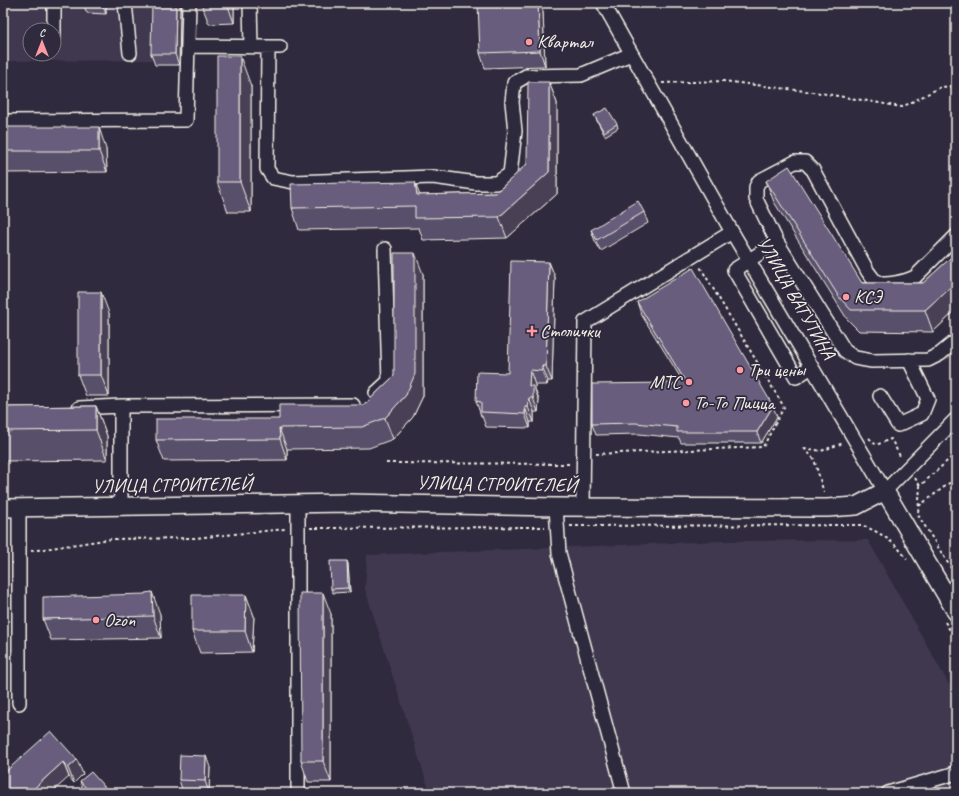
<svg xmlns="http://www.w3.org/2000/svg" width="959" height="796" font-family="Caveat,sans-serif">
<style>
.built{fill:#403950;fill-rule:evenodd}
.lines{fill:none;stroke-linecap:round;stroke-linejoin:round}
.minor-casing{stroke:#f4f1e8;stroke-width:16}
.major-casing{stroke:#f4f1e8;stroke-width:20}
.path{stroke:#f4f1e8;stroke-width:2;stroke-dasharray:3 3;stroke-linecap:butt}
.minor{stroke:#2f2a3d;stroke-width:13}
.major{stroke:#2f2a3d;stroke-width:17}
.wall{fill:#59506a;stroke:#f4f1e8}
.shaded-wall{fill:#484156;stroke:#f4f1e8}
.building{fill:#675d7b;stroke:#f4f1e8}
.poi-dot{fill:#ff9aa2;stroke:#2f2a3d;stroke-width:1.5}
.labels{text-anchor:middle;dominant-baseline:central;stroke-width:3.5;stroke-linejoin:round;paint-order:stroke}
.poi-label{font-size:19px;fill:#f4f1e8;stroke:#2f2a3d;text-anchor:start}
.street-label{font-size:19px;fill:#f4f1e8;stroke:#2f2a3d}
</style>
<rect width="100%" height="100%" fill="#2f2a3d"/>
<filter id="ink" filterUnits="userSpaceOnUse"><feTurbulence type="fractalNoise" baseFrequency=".025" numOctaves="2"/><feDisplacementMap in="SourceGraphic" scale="8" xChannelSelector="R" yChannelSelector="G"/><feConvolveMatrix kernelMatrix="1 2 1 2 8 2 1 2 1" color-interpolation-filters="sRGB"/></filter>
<g filter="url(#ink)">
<path class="built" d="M3,3H177L178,60L3,61ZM30,30H54V54H30Z
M868,540L956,697V793H430L365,589L367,555L722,541Z"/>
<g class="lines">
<g class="minor-casing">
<path id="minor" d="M54,3V35
M125,3L130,53
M250,3L251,46
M603,3L732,232L885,491L956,419
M188,46L280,47
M268,47L267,169L273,178L293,182L433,177L476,183H496L510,174L515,131L512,102L514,83L526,76L581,75L631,54
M3,121L186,120L189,3
M956,236L915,277C907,281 884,287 877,282C873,280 871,275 868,272L813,170L805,162H795L759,181L756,187V199L777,242L845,351L855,358L872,361L928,360L940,354L956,341
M777,242L734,270L796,377L811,367
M376,393L389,381L385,249
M880,396L898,425L922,414L928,399L909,360
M121,406L353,405
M79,408L121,406V507
M556,507L559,553L624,793
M583,507L585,322L732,232
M19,508V703
M298,793V504
M888,793L956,773"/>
</g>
<g class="major-casing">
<path id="major" d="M3,508L348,503L556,507L827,508L856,506L885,491L956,612"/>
</g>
<path class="path" d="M662,83L723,81L821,93L902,107L941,87L956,86
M869,438L876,445L891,439L901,458
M804,448L814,459L824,493
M804,448L821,451L843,443
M956,453L920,486L918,515L956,576
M596,454L763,447L784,407L699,265
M386,463L572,464
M915,478L920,486
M919,506L956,478
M570,526L862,525C881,533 895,542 907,559
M310,528L545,527
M31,551L111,539L195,538L285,529
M945,622L956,640"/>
<use href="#minor" class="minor"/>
<use href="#major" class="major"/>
</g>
<path class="wall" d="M84,3H106V14L87,13L84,6Z
M201,3H234V23L209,24Z
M180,5L179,65H155L151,54Z
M543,11L545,66L485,68L480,53Z
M549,82L557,103V194L507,238L423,240L419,228L299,230L292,208L420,195L496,193L527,164Z
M251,86V212H228L217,182Z
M594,115L617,124L618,128L605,136L596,119Z
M3,127L106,149L107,172L3,173Z
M766,181L862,283H923L956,253V310L933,332L859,331L847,319L774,202Z
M644,212L648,223L601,251L595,241L591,230Z
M549,262L555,277L552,381H548L547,385H535V390L539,400L538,412H534V422H530V428L486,427L482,416H481L476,401L508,373Z
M423,274V396L413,417L393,439L369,448L287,449V460L164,461L156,440L364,405L394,376Z
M637,302L777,417L761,443H681L679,438L639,434L596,435L592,424L670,386L682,380L641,314Z
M109,313V396H86L78,375Z
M96,406L107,436V460L3,461V407Z
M347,561L348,564L350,592L333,593L331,589Z
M246,595L254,616L252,652L200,653L192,631Z
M160,614L161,638L51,640L43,619Z
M331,614V782H308L301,761Z
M51,731L83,774L74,783L69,777Z
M210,767L209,792H183L179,780Z
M80,781L110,793L83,790Z"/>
<path class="shaded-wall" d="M103,3H106V14L103,6Z
M176,3H180V5L179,65L175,54Z
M227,3H234V23Z
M538,3H540L543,11L545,66L540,51Z
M240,56L251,86V212L240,182Z
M549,82L557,103V194L507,238L499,217L549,172Z
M99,127L106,149L107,172L99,151Z
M415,182L423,204L417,195Z
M415,253L423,274V396L413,417L393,439L385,418L406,395Z
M549,262L555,277L552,381L546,366Z
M956,282V310L933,332L925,310Z
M101,292L109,313V396L101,375Z
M542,366L548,381L547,385L542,371Z
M530,370L535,385V390L539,400L538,412L529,386Z
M529,398L534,412V422L528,407Z
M96,406L107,436V460L96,430Z
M773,406L777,417L761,443L757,432Z
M525,407L530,422V428L525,414Z
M279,428L287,449V460L280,439Z
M347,561L348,564L350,592L348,588Z
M152,592L160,614L161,638L153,616Z
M323,593L331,614V782L323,761Z
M246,595L254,616L252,652L245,631Z
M206,756L210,767L209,792L205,781Z
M77,760L83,774L74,783L68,768Z
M63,762L69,777L51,793H29Z"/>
<path class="building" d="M84,3H103V6H84Z
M152,3H176L175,54H151Z
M478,3H538L540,51L480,53Z
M217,56H240V182H217Z
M528,82H549V172L499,217L415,218V206L292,208L291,184L415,182L417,195L496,193L527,164Z
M607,108L617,124L604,132L594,115Z
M3,127H99V151H3Z
M789,166L862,283H923L956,253V282L925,310H851L839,297L766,181Z
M638,201L644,212L597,240L591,230Z
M394,253H415V374L406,395L385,418L362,427L279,428L280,439L156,440V419H279V405H364L394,376Z
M511,261L549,262L546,366H542V371L530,370L529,386H533V398H529L528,407H525V414L481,412V402L476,401L477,372L508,373Z
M693,268L773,406L757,432H677V427L635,423L592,424V384L669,383L670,387L684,379L637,302Z
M78,292H101V375H78Z
M96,406V430L3,431V407Z
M330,561H347L348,588L331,589Z
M152,592L153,616L43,619V597L145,594V593Z
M300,593H323V761H301Z
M192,595H246L245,631H192Z
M51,731L77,760L68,768L63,762L29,793H3V774Z
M180,755L206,756L205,781L179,780Z
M91,772L110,793H80L86,788L80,781Z"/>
</g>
<g class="poi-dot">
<circle cx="529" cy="42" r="4"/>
<circle cx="846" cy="297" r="4"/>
<path d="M530 325h4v4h4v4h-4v4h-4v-4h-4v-4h4z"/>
<circle cx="740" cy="370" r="4"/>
<circle cx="689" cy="382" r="4"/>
<circle cx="686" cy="403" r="4"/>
<circle cx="96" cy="620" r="4"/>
</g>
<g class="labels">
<g class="poi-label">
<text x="537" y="42">Квартал</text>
<text x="854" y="297">КСЭ</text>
<text x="540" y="331">Столички</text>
<text x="748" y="370">Три цены</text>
<text x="681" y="382" text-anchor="end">МТС</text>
<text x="694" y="403">То-То Пицца</text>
<text x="104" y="620">Ozon</text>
</g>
<g class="street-label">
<text transform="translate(796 298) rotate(60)">УЛИЦА ВАТУТИНА</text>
<text transform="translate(497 484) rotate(1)">УЛИЦА СТРОИТЕЛЕЙ</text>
<text transform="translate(172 485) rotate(-1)">УЛИЦА СТРОИТЕЛЕЙ</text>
</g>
</g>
<rect width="959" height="796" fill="none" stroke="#2f2a3d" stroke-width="16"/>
<rect x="8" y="8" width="943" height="780" fill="none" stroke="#f4f1e8" stroke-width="1.5" filter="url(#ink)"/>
<g transform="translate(42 42)"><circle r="19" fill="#2f2a3d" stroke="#7e7a81"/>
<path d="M0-3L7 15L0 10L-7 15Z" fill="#ff9aa2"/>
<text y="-6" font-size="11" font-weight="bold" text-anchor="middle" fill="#f4f1e8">С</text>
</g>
</svg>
